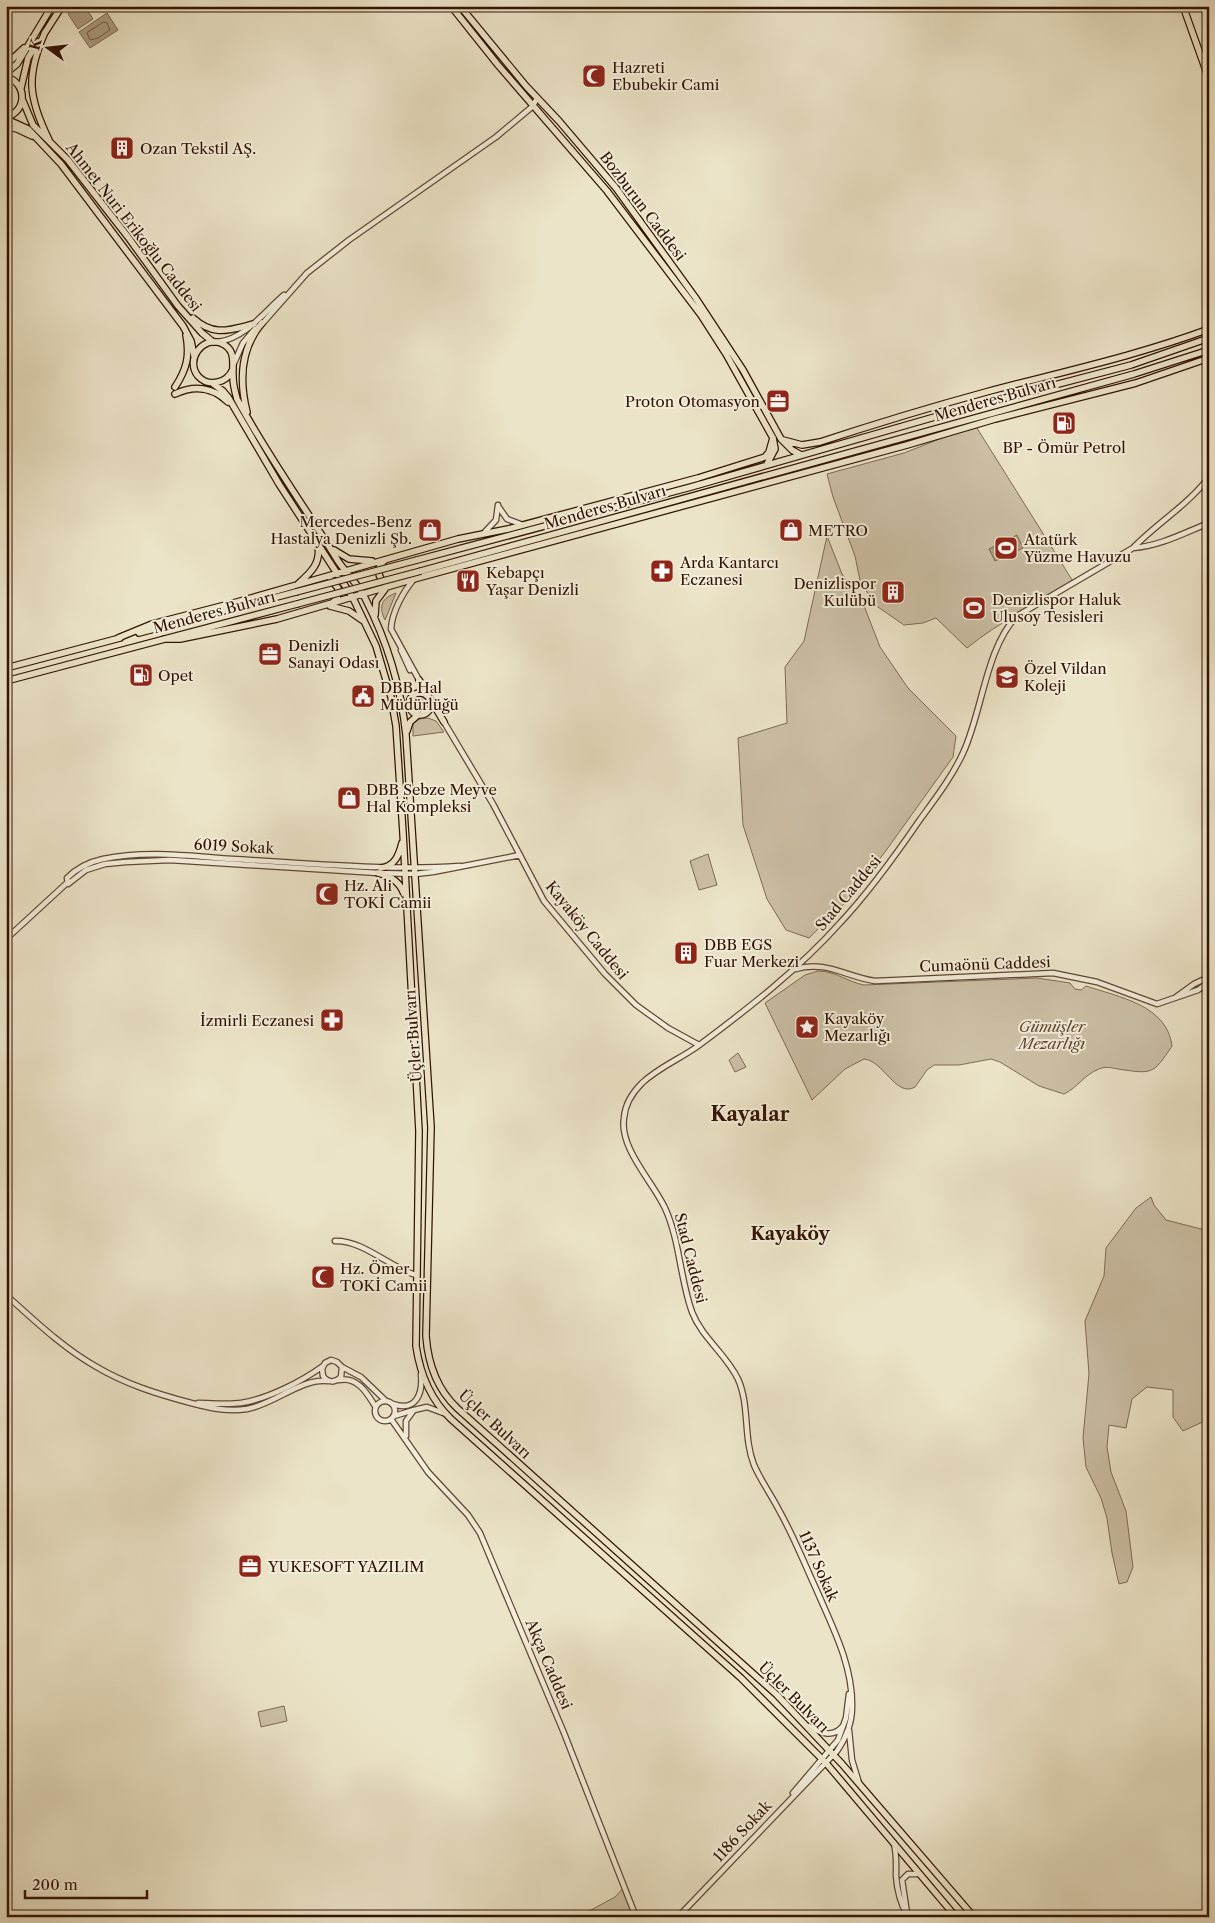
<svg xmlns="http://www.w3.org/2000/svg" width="1215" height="1923" font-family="'Libre Caslon Text',serif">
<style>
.green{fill:#ccc0a6;stroke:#7f6a53}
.water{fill:#ad9d84;stroke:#7c664f}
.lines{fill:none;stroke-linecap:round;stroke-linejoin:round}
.shore{stroke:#705842;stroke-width:1}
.minor-casing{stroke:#604732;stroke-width:7}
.major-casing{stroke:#321300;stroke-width:8}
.minor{stroke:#f3eddb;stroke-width:4.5}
.major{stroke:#ece4c8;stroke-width:5.5}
.major-bridge-casing{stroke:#321300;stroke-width:8;stroke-linecap:butt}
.major-bridge{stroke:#ece4c8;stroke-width:5.5}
.labels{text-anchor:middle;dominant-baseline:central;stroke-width:4;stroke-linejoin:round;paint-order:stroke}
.poi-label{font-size:15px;fill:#321300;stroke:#f3eddb;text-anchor:start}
.street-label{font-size:15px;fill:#321300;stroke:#f3eddb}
.park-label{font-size:15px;font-style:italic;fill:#604732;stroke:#f3eddb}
.quarter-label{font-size:18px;font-weight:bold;fill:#321300;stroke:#f3eddb}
.district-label{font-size:20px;font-weight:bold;fill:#321300;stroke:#f3eddb}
</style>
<rect width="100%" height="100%" fill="#ece4c8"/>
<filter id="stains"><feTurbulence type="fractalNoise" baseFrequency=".004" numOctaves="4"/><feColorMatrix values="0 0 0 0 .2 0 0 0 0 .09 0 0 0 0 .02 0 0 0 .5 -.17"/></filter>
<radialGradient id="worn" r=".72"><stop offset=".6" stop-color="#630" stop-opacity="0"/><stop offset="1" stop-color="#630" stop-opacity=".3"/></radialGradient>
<path class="green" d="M975,425L1074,583C1037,604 1000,621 967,648L936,618L923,623L904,625L875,605L872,598L861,585L855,556L833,497L827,474L904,453Z
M827,536L842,574L863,603L880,647L908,688L956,736L953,757L885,852L845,903L809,938L786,930L767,899L743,825L738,738L787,723L785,667L804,641Z
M396,593L385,620C378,606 382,598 396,593Z
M411 704a9 9 0 1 1 18 0a9 9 0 1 1-18 0Z
M428,718L436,721L444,732L413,736V723L419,719Z
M708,854L717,885L699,890L690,861Z
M818,971C835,971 848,982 864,985L1037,978L1070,983L1075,989L1081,990L1086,986C1119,997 1167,1005 1172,1046C1153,1075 1152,1074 1118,1069C1112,1068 1105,1066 1099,1069C1085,1074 1077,1088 1064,1094L1039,1086L1000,1062L991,1059L959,1065H934L927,1070L915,1087C896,1098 884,1061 864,1059L845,1069L812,1100L765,1003L805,975Z
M738,1053L746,1067L735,1072L729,1060Z
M1151,1197L1154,1205L1166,1220L1209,1231V1419L1183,1431L1173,1417V1390L1147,1387L1132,1399L1126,1428L1109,1425L1107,1447L1111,1472L1126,1511L1133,1567L1127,1582L1119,1584L1112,1553L1107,1518L1101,1498L1086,1467L1083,1438L1089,1374L1085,1321L1104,1276L1106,1248L1136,1208Z
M284,1706L287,1721L261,1727L258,1712Z
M624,1887L634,1917H578L615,1897Z"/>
<path class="water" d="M73,6H85L93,19L78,29L68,14Z
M107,13L118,30L90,48L79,32Z
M1017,535L1023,548L995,561L989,549Z"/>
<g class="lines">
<path class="shore" d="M104,22L107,23L110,30L98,38L90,40L87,33Z"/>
<g class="minor-casing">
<path id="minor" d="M262,324L307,273L349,240L496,137L533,106L537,98
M218,342C246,338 264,312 284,295
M234,363L243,343L255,329
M498,506L507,519L523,525
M483,534L496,520L498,505
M1133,548C1160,546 1184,533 1209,523
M414,579C403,592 392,612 391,629L419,680
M401,650L410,670
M444,722L493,804L544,901L605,974L636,1005L668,1028L699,1045
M460,866C384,871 308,863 232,859C190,856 145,850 103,859C89,862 77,868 67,878L68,884L86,870L105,864L126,862L170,860L378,873L415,874L433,872L520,855
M6,939L68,882
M796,969C825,960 847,977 875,981L1053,973L1097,982L1157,1004L1198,990L1209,982
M1176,997L1194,984L1209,977
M335,1241C363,1240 389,1267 416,1275
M6,1295C34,1320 63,1348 95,1366C125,1384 157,1394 191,1403C210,1408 227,1412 247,1409C275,1404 301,1378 328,1381
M342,1367L341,1377C335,1383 328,1383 323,1376L322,1369L325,1363L331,1360L337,1362L342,1367L361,1377L386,1401
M339,1380C357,1376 367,1393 375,1406
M375 1411a10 10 0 1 1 20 0a10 10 0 1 1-20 0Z
M198,1403C212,1403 227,1405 241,1403C267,1399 301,1382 323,1366
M393,1404C416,1412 423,1394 421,1374
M394,1416L414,1410
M391,1419L428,1472L468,1515L480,1533L564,1733L636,1917
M406,1436V1421L414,1410L427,1407L446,1414
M809,1726C819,1733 833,1738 842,1727
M849,1730L852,1760L859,1783
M793,1793L838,1740L846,1718L849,1694
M894,1844C897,1856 896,1865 896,1876C897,1890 901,1904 907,1915
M907,1913L902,1880L908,1874H919
M678,1917L837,1751C846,1738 852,1723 852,1707C853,1666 833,1628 817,1591C805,1565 794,1537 780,1512C772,1496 761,1481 754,1465C743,1437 750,1406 738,1379C726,1354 702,1338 692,1312C680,1279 680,1241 665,1208C653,1182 619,1148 624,1118C625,1104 632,1093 642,1083C659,1067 680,1059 698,1046C749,1008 799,969 841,922C870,891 895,856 919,821C935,799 952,777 963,753C982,713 986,647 1017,616L1133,548C1157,523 1188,505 1209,477"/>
</g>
<g class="major-casing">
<path id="major" d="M451,6L498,65L607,191L701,315L726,354L773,438L775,449L767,464
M460,6L526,86L559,121L616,188L695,297L743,370L781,439L792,450L801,455
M1183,6L1209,79
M45,32C26,76 28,97 49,140
M44,34L62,6
M6,65L24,48
M6,73L17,64L52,6
M6,77C28,83 27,112 6,117
M21,88L28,58L38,42
M23,101L33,125L68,160L128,237L178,306L202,333L213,342
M6,119L28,129L61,164L183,326L191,341L194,356
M6,126L17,129L32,136
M193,318C214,337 229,330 254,324
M233,369C227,383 209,388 198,376C185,360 202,336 221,343C237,350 232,363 233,377C233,384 235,392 237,399C267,455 305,507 338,561C346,573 358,584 365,598C387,641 401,687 406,735L431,1127L426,1336C428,1363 437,1389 457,1408L777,1695L842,1764L974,1917
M212,383L223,391L228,397L279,484L353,598L376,646L391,697L396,726L403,833L419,1131L416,1346C420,1373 431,1400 451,1419L741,1678L826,1763L956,1917
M175,387C187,369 190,355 186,335
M175,394C194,385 213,387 228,402
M247,412C239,380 240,349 262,323
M783,440L802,445L820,442C875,424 931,407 986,392C1061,372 1136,356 1209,329
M334,550L349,559L372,561
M385,560C376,567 377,578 386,583
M417,560L691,487L952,412L1131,365L1209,338
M421,571L1134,374L1209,350
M331,580L338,588L337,599L332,603
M298,584C310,573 321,564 318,546
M330,606L349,611L362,620
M375,615L376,601L385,589
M139,633L296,592
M118,638L152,624L237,602L458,539L508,529L698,478L765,457L769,452L773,438
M164,639H180L277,619L414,579L907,445L995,419L1136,383L1209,358
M6,668L120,638
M419,680L428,694
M6,681L297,604
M409 704a11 11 0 1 1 22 0a11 11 0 1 1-22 0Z
M432,702L444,722
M407,731L410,722L418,715
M381,868C395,866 399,855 402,843
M378,873C391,876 400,882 404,894"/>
</g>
<use href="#minor" class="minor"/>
<use href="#major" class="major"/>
<g class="major-bridge-casing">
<path id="major-bridge" d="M296,592L417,560
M297,604L421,571"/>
</g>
<use href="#major-bridge" class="major-bridge"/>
</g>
<defs>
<g id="mosque-square" transform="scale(1.25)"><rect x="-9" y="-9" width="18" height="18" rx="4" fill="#8f2418" stroke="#f3eddb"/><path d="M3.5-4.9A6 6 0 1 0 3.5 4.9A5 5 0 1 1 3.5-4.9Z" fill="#fff"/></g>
<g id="building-square" transform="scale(1.25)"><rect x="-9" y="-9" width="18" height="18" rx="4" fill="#8f2418" stroke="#f3eddb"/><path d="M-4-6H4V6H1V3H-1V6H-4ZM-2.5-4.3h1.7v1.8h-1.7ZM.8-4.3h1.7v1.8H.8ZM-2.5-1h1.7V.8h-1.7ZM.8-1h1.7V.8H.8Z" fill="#fff"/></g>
<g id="office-square" transform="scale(1.25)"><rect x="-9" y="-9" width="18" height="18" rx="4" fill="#8f2418" stroke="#f3eddb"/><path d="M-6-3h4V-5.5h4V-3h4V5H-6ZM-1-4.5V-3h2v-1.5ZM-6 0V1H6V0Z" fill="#fff"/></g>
<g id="fuel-square" transform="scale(1.25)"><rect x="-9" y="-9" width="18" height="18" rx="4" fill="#8f2418" stroke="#f3eddb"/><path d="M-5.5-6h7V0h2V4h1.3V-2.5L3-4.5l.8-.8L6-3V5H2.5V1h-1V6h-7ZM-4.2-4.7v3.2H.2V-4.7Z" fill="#fff"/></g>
<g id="shop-square" transform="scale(1.25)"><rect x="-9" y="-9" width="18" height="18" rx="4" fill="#8f2418" stroke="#f3eddb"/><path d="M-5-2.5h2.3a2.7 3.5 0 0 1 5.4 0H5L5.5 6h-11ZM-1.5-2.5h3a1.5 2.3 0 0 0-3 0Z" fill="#fff"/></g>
<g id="stadium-square" transform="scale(1.25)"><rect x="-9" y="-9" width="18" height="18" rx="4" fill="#8f2418" stroke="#f3eddb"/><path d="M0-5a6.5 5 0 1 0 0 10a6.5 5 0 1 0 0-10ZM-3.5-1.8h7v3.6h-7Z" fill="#fff"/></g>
<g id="pharmacy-square" transform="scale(1.25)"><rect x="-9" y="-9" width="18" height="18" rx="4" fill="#8f2418" stroke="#f3eddb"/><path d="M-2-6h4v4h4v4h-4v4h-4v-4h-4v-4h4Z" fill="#fff"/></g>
<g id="restaurant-square" transform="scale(1.25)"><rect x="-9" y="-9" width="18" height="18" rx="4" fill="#8f2418" stroke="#f3eddb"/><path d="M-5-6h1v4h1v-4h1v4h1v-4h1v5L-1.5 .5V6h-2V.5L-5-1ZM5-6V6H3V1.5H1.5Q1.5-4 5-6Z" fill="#fff"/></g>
<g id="school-square" transform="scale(1.25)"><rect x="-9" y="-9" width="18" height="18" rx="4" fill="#8f2418" stroke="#f3eddb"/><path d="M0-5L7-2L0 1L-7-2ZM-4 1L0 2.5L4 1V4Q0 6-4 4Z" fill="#fff"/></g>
<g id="civic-square" transform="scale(1.25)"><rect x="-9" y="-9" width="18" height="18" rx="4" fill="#8f2418" stroke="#f3eddb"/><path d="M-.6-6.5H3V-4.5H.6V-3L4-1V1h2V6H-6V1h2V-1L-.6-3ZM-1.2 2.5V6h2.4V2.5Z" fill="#fff"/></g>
<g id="sight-square" transform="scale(1.25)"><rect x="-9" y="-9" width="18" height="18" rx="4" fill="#8f2418" stroke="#f3eddb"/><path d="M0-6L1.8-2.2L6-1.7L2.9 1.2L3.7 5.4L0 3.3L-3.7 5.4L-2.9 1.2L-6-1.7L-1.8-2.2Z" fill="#fff"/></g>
</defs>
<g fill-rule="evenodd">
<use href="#mosque-square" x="594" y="76"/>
<use href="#building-square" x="122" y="148"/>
<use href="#office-square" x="778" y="401"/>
<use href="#fuel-square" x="1064" y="423"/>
<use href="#shop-square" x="430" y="530"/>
<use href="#shop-square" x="791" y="530"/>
<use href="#stadium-square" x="1006" y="548"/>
<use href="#pharmacy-square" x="662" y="571"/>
<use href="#restaurant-square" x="468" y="581"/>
<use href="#building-square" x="893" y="592"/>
<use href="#stadium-square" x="974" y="608"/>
<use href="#office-square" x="270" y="654"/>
<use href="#fuel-square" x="141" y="675"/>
<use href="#school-square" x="1007" y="677"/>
<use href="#civic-square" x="363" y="696"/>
<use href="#shop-square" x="349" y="798"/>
<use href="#mosque-square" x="327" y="894"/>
<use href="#building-square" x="686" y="953"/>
<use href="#pharmacy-square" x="332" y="1020"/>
<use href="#sight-square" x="807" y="1027"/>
<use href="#mosque-square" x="323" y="1277"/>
<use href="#office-square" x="250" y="1566"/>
</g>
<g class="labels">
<g class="poi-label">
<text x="612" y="67">Hazreti<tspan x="612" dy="17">Ebubekir Cami</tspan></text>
<text x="140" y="148">Ozan Tekstil AŞ.</text>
<text x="760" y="401" text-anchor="end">Proton Otomasyon</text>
<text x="1064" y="447" text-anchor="middle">BP - Ömür Petrol</text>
<text x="412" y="521" text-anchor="end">Mercedes-Benz<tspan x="412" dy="17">Hastalya Denizli Şb.</tspan></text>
<text x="808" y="530">METRO</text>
<text x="1024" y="539">Atatürk<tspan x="1024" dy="17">Yüzme Havuzu</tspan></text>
<text x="680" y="562">Arda Kantarcı<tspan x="680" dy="17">Eczanesi</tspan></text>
<text x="486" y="572">Kebapçı<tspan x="486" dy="17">Yaşar Denizli</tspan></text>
<text x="876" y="583" text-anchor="end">Denizlispor<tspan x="876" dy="17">Kulübü</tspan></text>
<text x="992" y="599">Denizlispor Haluk<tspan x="992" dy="17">Ulusoy Tesisleri</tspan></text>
<text x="288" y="645">Denizli<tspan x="288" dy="17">Sanayi Odası</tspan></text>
<text x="1024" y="668">Özel Vildan<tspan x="1024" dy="17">Koleji</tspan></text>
<text x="158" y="675">Opet</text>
<text x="380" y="687">DBB Hal<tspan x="380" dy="17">Müdürlüğü</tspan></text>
<text x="366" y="789">DBB Sebze Meyve<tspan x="366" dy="17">Hal Kompleksi</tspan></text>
<text x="344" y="885">Hz. Ali<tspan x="344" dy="17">TOKİ Camii</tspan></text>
<text x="704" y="944">DBB EGS<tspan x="704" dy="17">Fuar Merkezi</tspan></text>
<text x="824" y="1018">Kayaköy<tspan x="824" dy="17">Mezarlığı</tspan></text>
<text x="314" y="1020" text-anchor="end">İzmirli Eczanesi</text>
<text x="340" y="1268">Hz. Ömer<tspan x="340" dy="17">TOKİ Camii</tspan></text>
<text x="268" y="1566">YUKESOFT YAZILIM</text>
</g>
<g class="street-label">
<text transform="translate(643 206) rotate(53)">Bozburun Caddesi</text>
<text transform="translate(134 227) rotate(52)">Ahmet Nuri Erikoğlu Caddesi</text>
<text transform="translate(995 399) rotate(-16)">Menderes Bulvarı</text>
<text transform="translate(605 507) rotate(-16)">Menderes Bulvarı</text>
<text transform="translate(214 612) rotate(-15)">Menderes Bulvarı</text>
<text transform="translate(234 846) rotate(3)">6019 Sokak</text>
<text transform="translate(848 893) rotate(-50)">Stad Caddesi</text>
<text transform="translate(587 930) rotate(51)">Kayaköy Caddesi</text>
<text transform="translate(985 964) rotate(-2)">Cumaönü Caddesi</text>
<text transform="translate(413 1036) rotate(-94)">Üçler Bulvarı</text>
<text transform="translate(691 1258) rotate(76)">Stad Caddesi</text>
<text transform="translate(495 1424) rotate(43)">Üçler Bulvarı</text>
<text transform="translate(819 1566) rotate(66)">1137 Sokak</text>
<text transform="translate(549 1664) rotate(67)">Akça Caddesi</text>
<text transform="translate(794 1697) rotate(45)">Üçler Bulvarı</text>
<text transform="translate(742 1831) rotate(-47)">1186 Sokak</text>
</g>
<g class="park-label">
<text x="1052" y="1026">Gümüşler<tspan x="1052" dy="17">Mezarlığı</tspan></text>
</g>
<g class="quarter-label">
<text x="790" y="1234">Kayaköy</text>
</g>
<g class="district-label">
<text x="750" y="1114">Kayalar</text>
</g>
</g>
<rect width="1215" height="1923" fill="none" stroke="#ece4c8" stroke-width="25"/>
<rect x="8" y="8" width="1200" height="1908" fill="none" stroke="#321300" stroke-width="2.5"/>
<rect x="12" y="12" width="1190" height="1898" fill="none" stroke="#321300"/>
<g transform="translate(48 48) rotate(285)" stroke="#f3eddb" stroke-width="4" paint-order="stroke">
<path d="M0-4L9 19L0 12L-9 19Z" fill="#321300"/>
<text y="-8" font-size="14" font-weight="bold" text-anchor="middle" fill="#321300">K</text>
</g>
<path d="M25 1890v8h122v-8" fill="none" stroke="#321300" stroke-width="2.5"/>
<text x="32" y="1890" font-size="15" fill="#321300" stroke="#f3eddb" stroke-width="4" paint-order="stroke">200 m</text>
<rect width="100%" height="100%" filter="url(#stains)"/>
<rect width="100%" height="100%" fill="url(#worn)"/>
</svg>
